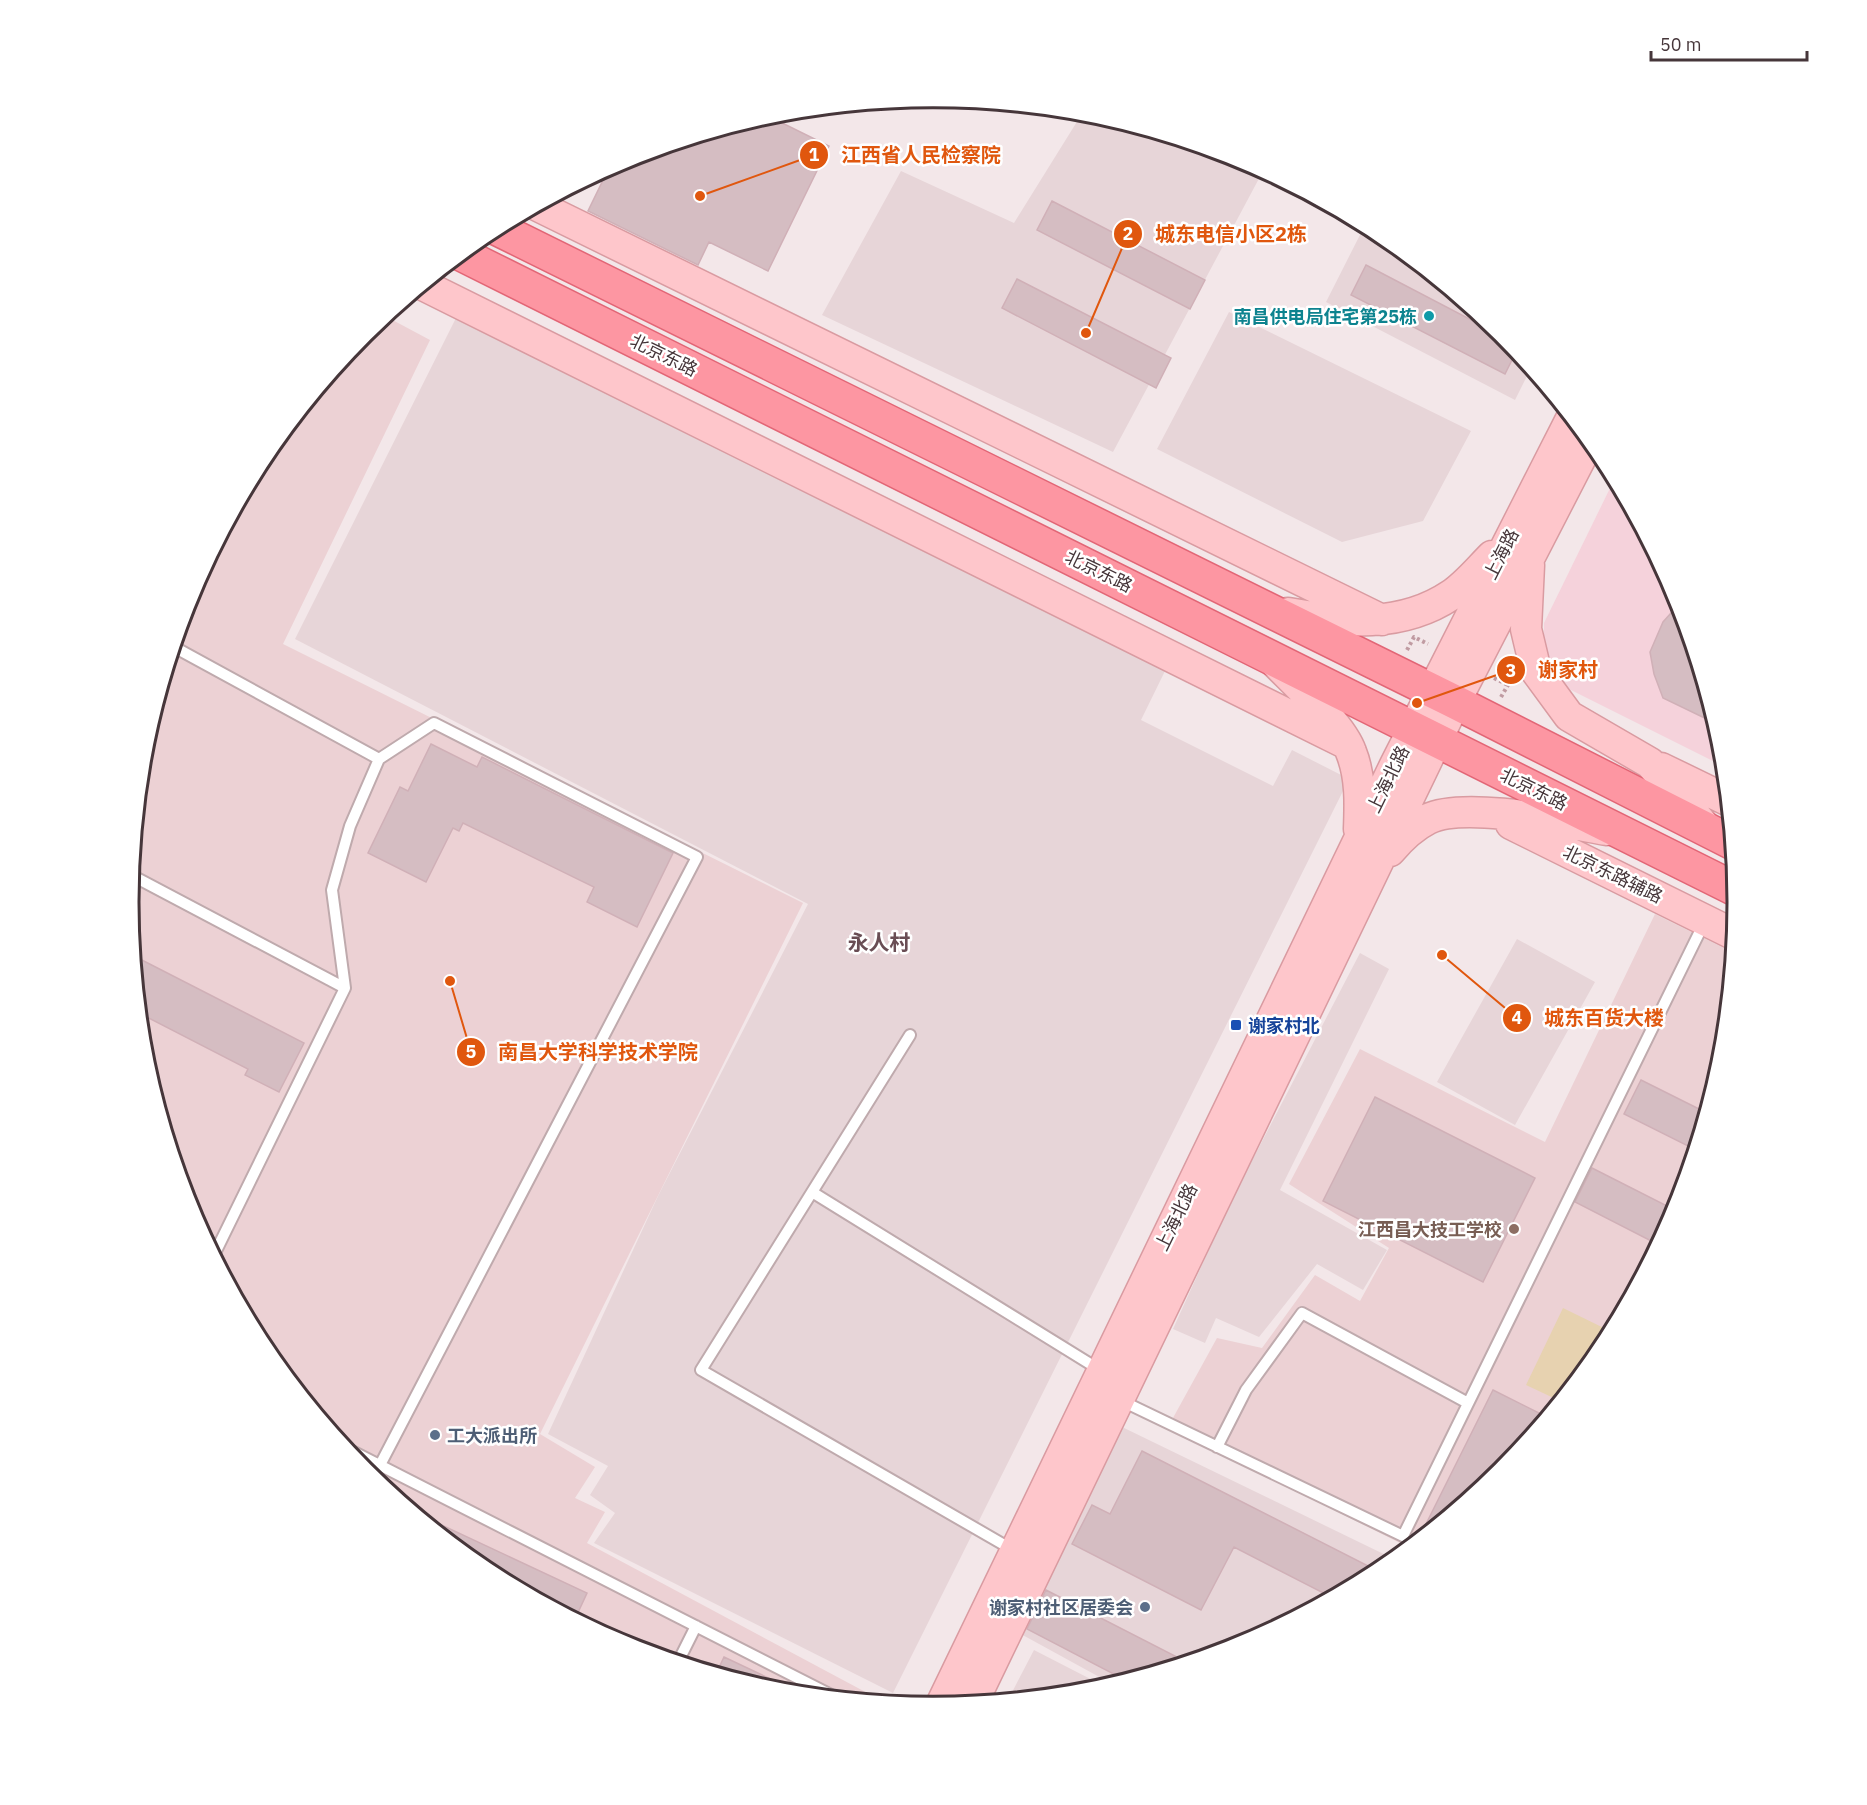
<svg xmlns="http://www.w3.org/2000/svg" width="1867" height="1805" font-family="'IBM Plex Sans','Noto Sans SC',sans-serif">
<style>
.residential{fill:#e7d5d8}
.commercial{fill:#f5d2db}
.education{fill:#ecd1d4}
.green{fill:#e7d2b0}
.building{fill:#d5bdc2;stroke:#d0b0b7;stroke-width:1.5}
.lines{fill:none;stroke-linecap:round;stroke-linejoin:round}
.lane-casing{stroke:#bfaaad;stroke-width:14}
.secondary-casing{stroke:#d99ba1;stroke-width:33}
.primary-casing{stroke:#e26676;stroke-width:36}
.path{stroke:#c09ba2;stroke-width:4;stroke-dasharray:3 3;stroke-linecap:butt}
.lane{stroke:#fff;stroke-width:10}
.secondary{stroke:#fec6cb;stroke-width:30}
.primary{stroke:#fd96a2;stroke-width:33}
.culture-dot{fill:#0f9aa8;stroke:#fff;stroke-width:2}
.transit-dot{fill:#1a4fb4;stroke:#fff;stroke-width:2}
.education-dot{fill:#8d6e63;stroke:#fff;stroke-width:2}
.service-dot{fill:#5c6f8a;stroke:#fff;stroke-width:2}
.labels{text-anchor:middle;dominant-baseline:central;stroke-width:5;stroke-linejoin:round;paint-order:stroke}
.culture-label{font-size:18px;font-weight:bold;fill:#0d838f;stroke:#fff;text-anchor:end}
.street-label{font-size:18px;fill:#46363a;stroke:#fff}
.transit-label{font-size:18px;font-weight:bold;fill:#164399;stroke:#fff;text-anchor:start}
.education-label{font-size:18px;font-weight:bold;fill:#785e54;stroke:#fff;text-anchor:end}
.service-label{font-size:18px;font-weight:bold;fill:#4e5e75;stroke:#fff;text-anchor:start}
.quarter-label{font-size:21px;font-weight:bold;fill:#694d54;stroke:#fff}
.rim{fill:none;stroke:#46363a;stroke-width:3}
.leader{fill:none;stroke:#e0570e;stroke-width:2}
.callout-dot{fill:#e0570e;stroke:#fff;stroke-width:2}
.mark-label{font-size:18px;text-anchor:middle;font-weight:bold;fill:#fff}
.callout-label{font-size:20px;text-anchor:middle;font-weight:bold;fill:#e0570e;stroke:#fff;stroke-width:5;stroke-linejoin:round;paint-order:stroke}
</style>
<rect width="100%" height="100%" fill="#f3e7e9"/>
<path class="residential" d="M1083,112L1240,158L1263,171L1113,452L822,315L901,171L1014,223Z
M1365,225L1381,233L1503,334L1531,368L1515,400L1326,302Z
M1229,312L1471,431L1423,521L1342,542L1157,449Z
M456,318L1165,671L1141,720L1273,786L1292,750L1349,779L893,1693L594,1543L615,1513L590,1495L608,1466L548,1434L658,1196L808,904L295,639Z
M1517,939L1595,982L1515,1125L1437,1082Z
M1360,953L1389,969L1280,1190L1387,1250L1363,1290L1317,1264L1259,1337L1216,1318L1205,1343L1173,1329L1231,1201Z
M1120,1426L1396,1560L1380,1572L1241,1646L1114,1685L1019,1633Z
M1034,1650L1106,1687L1090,1692L1008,1700Z"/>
<path class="commercial" d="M1615,478L1677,595L1723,746L1725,767L1567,688L1544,652V623Z"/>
<path class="education" d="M385,316L430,340L283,644L803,903L540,1434L595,1467L575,1498L605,1512L587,1543L886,1703L776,1692L625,1646L486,1572L364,1471L264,1349L190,1210L144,1059L129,902L144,745L190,594L264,455L365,333Z
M1655,914L1734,953L1723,1060L1677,1211L1603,1350L1502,1472L1410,1548L1168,1427L1217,1338L1262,1348L1315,1275L1360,1301L1389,1248L1289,1184L1360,1049L1545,1142Z"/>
<path class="green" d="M1563,1308L1612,1332L1603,1350L1560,1401L1526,1385Z"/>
<path class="building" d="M768,116L829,146L768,271L709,242L698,265L588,211L604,178L597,174L626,159Z
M1052,201L1205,280L1190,309L1037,230Z
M1366,265L1506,338L1517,350L1505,374L1351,295Z
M1017,279L1171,358L1156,388L1002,308Z
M1680,603L1701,672L1717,724L1663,698L1654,674L1650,652L1663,622Z
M431,744L477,767L482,757L673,853L637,927L587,902L594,887L463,823L459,831L453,828L426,882L368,853L400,787L408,791Z
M134,956L304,1043L279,1092L245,1075L248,1069L139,1013Z
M1641,1080L1707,1113L1696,1150L1624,1114Z
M1375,1097L1535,1178L1483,1282L1323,1201Z
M1592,1168L1677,1211L1659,1245L1575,1202Z
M1493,1390L1547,1417L1502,1472L1417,1542Z
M1142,1451L1380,1572L1333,1598L1234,1547L1201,1610L1072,1544L1092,1505L1110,1514Z
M433,1521L587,1593L575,1619L486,1572L430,1526Z
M1046,1590L1175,1656L1168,1668L1127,1681L1027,1629Z
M724,1657L779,1683L776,1692L716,1674Z"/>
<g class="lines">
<g class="lane-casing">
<path id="lane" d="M174,647L379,759L350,826L332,890L345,988
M379,759L434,723L697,857L380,1465
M131,875L345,988L214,1255
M910,1035L701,1370L1013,1550
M812,1192L1100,1370
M1120,1400L1403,1536L1705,921
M344,1447L837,1698
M1217,1447L1246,1390L1302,1313L1468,1403
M678,1662L696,1626"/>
</g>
<g class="secondary-casing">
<path id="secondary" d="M538,206L1382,620
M423,285L1345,743
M1529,565L1526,629L1536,671L1569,716L1650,763L1706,828
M1288,613C1343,623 1402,628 1451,595C1466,585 1479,569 1492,556
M1274,661C1295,683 1342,725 1351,752C1361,777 1360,804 1359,829
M1661,768L1729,801
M1511,824L1735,935
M1390,851C1401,838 1412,827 1428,819C1464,801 1566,823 1607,830
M972,1704L1455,702L1590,440
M940,1707L1395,765L1572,417"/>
</g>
<g class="primary-casing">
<path id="primary" d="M496,228L1455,702L1733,843
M461,254L1737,890"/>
</g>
<path class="path" d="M1407,650L1414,637L1428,644
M1494,678L1508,685L1514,682
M1501,697L1508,685"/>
<use href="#lane" class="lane"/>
<use href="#secondary" class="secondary"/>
<use href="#primary" class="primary"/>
</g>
<circle class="culture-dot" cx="1429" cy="316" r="6"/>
<rect class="transit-dot" x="1230" y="1019" width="12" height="12" rx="3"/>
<circle class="education-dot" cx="1514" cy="1229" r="6"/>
<g class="service-dot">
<circle cx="435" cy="1435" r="6"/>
<circle cx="1145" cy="1607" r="6"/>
</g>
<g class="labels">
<g class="culture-label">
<text x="1417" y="316">南昌供电局住宅第25栋</text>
</g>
<g class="street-label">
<text transform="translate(664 355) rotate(26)">北京东路</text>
<text transform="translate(1501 554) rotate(-63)">上海路</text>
<text transform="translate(1099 571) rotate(26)">北京东路</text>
<text transform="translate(1388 779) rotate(-64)">上海北路</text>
<text transform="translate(1534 789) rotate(26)">北京东路</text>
<text transform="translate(1613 874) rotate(26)">北京东路辅路</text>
<text transform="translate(1176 1217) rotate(-64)">上海北路</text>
</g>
<g class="transit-label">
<text x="1248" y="1025">谢家村北</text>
</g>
<g class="education-label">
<text x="1502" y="1229">江西昌大技工学校</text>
</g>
<g class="service-label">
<text x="447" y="1435">工大派出所</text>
<text x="1133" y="1607" text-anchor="end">谢家村社区居委会</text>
</g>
<g class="quarter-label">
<text x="879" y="942">永人村</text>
</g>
</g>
<path d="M0 0H1867V1805H0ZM139 902a794 794 0 1 1 1588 0a794 794 0 1 1-1588 0Z" fill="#fff" fill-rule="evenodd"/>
<path class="rim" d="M139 902a794 794 0 1 1 1588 0a794 794 0 1 1-1588 0Z"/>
<path class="leader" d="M700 196L814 155M1086 333L1128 234M1417 703L1511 670M1442 955L1517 1018M450 981L471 1052"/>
<g class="callout-dot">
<circle cx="700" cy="196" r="6"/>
<circle cx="1086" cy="333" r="6"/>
<circle cx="1417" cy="703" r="6"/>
<circle cx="1442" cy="955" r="6"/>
<circle cx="450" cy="981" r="6"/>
<circle cx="814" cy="155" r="15"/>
<circle cx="1128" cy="234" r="15"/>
<circle cx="1511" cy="670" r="15"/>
<circle cx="1517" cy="1018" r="15"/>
<circle cx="471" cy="1052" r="15"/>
</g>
<g class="mark-label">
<text x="814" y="161">1</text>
<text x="1128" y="240">2</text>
<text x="1511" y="677">3</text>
<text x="1517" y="1024">4</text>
<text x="471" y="1058">5</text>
</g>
<g class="callout-label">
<text x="921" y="162">江西省人民检察院</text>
<text x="1231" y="241">城东电信小区2栋</text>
<text x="1568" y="677">谢家村</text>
<text x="1604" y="1025">城东百货大楼</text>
<text x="598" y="1059">南昌大学科学技术学院</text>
</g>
<path d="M1651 51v9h156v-9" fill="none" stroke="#46363a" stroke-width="3"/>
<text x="1660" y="51" font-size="18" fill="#46363a" stroke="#ffffff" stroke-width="4.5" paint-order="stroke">50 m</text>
</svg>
